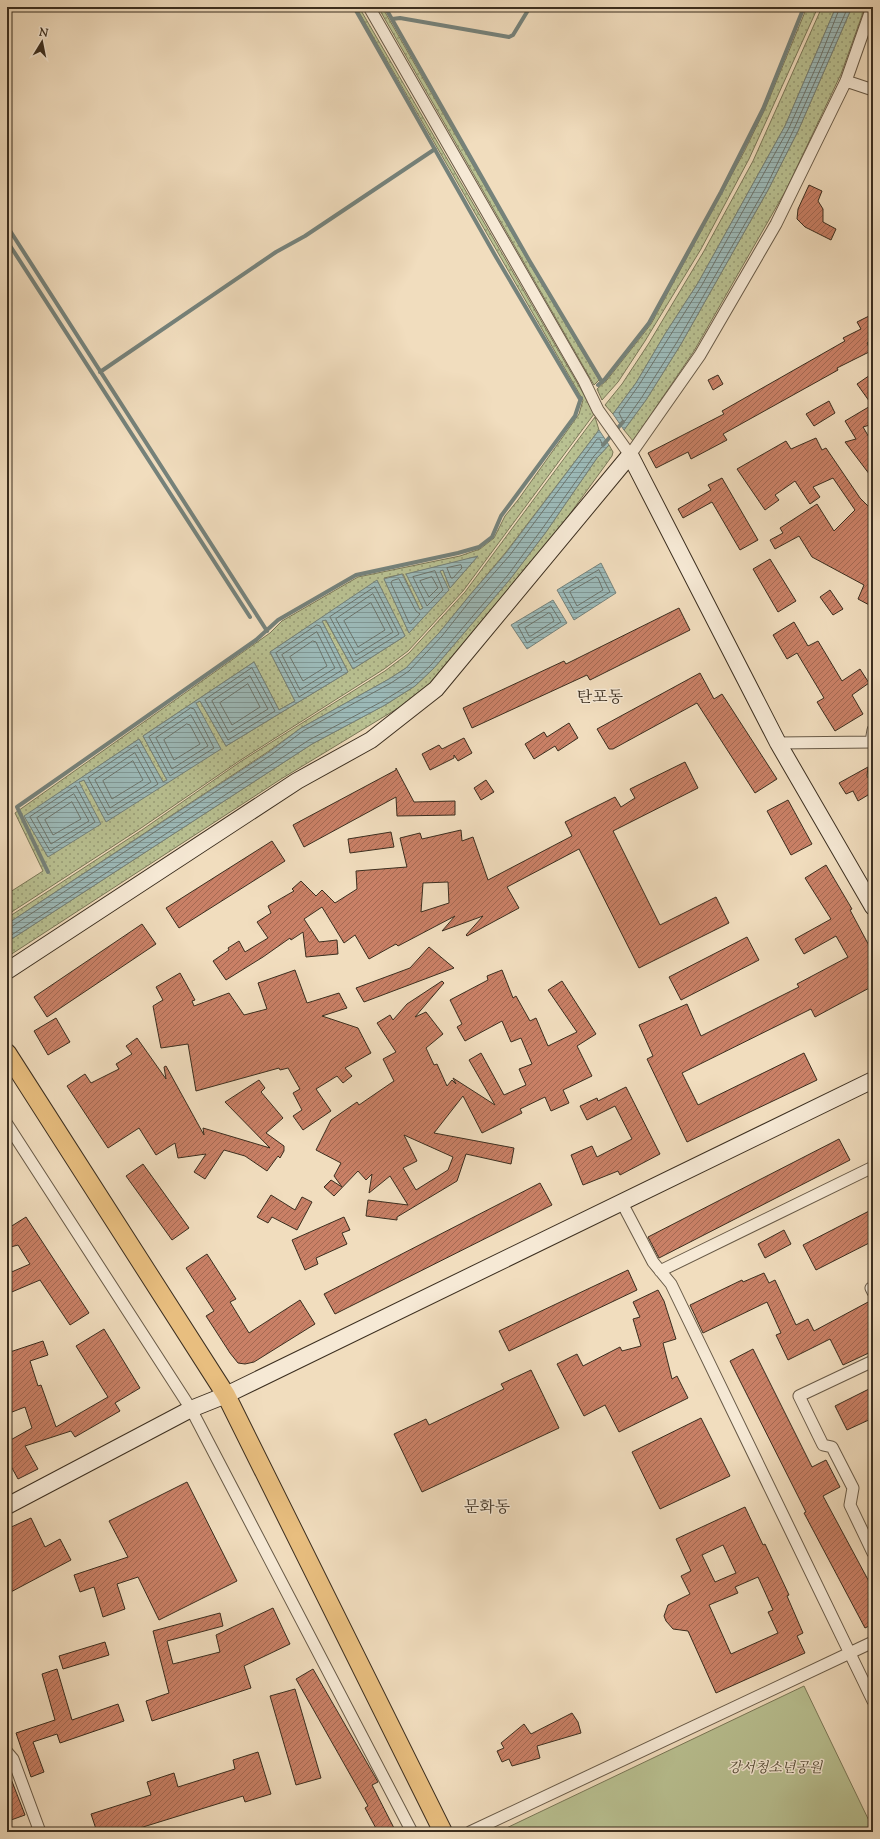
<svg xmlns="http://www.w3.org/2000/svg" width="880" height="1839" font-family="'Sorts Mill Goudy','Noto Serif KR',serif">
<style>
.grass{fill:url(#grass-dots);stroke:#7a7858;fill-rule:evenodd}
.park{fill:#b9c192;stroke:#7a7858}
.water{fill:url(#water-rules);stroke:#75827b}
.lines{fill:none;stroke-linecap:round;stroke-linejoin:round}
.shore{stroke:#6c746c;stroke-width:1}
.stream{stroke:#75827b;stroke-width:4}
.building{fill:url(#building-hatch);stroke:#3b2e1f;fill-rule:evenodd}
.street-casing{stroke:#685a47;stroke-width:13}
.secondary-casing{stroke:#3b2e1f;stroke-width:18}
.primary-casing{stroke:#3b2e1f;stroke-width:20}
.street{stroke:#f6e9d5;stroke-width:11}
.secondary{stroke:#f6e9d5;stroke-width:16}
.primary{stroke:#e8be7f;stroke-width:18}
.labels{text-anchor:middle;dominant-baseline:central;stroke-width:3;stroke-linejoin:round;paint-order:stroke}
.park-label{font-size:14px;font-style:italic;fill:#544b36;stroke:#f6e9d5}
.quarter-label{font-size:16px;fill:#3b2e1f;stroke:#f6e9d5}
</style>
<defs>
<pattern id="grass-dots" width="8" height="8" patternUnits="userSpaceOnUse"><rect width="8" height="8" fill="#b9c192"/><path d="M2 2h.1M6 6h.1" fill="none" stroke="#989d77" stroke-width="1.8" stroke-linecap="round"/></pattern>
<pattern id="water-rules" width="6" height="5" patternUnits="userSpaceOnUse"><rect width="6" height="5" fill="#9cbab9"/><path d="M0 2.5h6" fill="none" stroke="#809896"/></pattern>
<pattern id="building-hatch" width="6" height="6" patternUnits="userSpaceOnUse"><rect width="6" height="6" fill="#c98066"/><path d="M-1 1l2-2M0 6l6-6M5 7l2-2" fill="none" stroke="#a46953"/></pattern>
</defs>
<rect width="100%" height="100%" fill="#f1ddbe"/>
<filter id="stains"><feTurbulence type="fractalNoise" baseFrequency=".005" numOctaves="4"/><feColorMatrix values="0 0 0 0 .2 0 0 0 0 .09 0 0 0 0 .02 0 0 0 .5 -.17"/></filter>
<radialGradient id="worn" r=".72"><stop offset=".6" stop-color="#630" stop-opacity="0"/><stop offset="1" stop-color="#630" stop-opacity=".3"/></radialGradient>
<path class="grass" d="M356,7H359L583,393L594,414L463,591L408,651L384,669L239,761L141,828L7,915V894L43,871L15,813L270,633L282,621L358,577L460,556L480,549L494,538L505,516L518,500L579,414L583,400ZM477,557L450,588L443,570L440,571L448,590L409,633L384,578L403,574L420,610L423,608L407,574ZM377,581L405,636L353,669L325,619L322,621L348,672L226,746L200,701L195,703L220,749L106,821L84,780L79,782L48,857L25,816L139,739L163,782L167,780L143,736L254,662L279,710L295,701L270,652Z
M378,7H382L528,261L599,380L594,385Z
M807,7H818L749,159L701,249L645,341L618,382L602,400L597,389L607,380L651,324L745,150L765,109Z
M822,7H836L785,126L698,283L665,334L636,383L613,414L605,405L622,384L649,343L704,251L753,161Z
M852,7H865L841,74L786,190L694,351L633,441L624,430L646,400L681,344L768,190L798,131Z
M595,417L599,430L506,552L470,595L439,633L406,668L389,679L301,728L269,751L7,924V918L142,830L240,762L385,671L409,653L465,592Z
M609,445L613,452L612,456L540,555L423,693L281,779L7,957V942L312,744L385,705L415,686L434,668L511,578L546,532L597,458Z"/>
<path class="park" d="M804,1686L873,1829V1832H498Z"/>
<path class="water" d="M836,7H852L798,131L768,190L681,344L646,400L624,430L613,414L636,383L665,334L698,283L785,126Z
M599,430L609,445L597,458L546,532L511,578L434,668L415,686L385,705L312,744L7,942V924L269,752L301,728L389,679L406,668L439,633L470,595L506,553Z
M478,556L450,588L443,570L440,571L449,590L409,633L384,579L402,574L420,610L423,608L406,574Z
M601,563L616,593L574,620L557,590Z
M377,580L405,636L353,669L326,620L322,621L348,672L226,746L200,701L196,703L221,749L106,822L84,780L79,782L101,824L48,857L24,816L139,739L163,782L167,780L143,736L254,662L279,710L295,701L270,652Z
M553,600L567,623L527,649L511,625Z"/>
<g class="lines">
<path class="shore" d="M840,7L820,58L789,128L702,285L639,385L619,413L623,421H625L642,397L677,342L765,189L794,129L848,7
M461,565L462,568L453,578H451L447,568Z
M599,570L610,592L575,613L563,591Z
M435,571L443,590L427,606L413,577Z
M432,577L438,588L429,597L420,581Z
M596,577L598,578L603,590L577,606L570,592Z
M399,579L416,611L420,614L411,624L409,623L391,583L392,581Z
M375,587L399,634L354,662L330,617Z
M373,594L393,632L356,655L336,619Z
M371,603L385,630L358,647L344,621Z
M551,606L561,622L527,643L518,626Z
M549,613L551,614L554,621L531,636H529L525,628Z
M317,625L320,626L342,670L299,697L276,653Z
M317,632L335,668L300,690L282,655Z
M313,641L316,642L327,666L303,681L290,657Z
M252,668L275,711L228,740L205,700Z
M250,676L268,709L229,733L212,701Z
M248,684L260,707L232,725L220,703Z
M191,708L194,709L214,748L170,776L149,737Z
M191,715L208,746L172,769L156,738Z
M187,724L190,725L200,744L174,760L164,740Z
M137,745L158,784L108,815L88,778Z
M135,753L151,782L110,808L95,780Z
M133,761L143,780L112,799L103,781Z
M76,786L95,822L50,851L30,817Z
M74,794L89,821L51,844L37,818Z
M72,802L81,819L53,835L45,820Z
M7,927H11L271,755L303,731L391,683L409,671L442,636L473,597L510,555L597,439H600L603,446L594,456L542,529L508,575L431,665L412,683L383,701L309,740L7,938"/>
<path class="stream" d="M354,7L496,257L580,399
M385,7L529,260L602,382
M392,19L400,18L509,37L513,35L530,7
M7,226L267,631
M7,241L250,617
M100,372L276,252L305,236L435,149
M598,385L605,379L649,323L721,192L763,109L804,7
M603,445L623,422
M48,872L17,807L256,640L278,620L356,575L458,553L479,547L492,537L501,516L575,416L581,398"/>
</g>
<path class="building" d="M809,185L822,191L818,201L823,209V222L836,229L831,240L805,227L797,219L798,209Z
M873,314V339L867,343L871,351L837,368L838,370L723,434L727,440L691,459L688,452L656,468L648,453L724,414L722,411L845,341L843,338L861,329L857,322Z
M873,373V424L863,427L873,444V479L845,442L856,439L845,421L872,405L857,384Z
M718,375L723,384L713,390L708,380Z
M829,401L835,413L814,426L806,414Z
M816,438L822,450L826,448L860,498L873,511V607L858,599L864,585L812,557L799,536L775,549L770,540L783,533L780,528L817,504L834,531L855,510L833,478L813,487L820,497L810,504L795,481L775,495L779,500L765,510L737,469L786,441L791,449Z
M722,478L758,540L740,550L712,502L683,518L678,509L711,490L708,485Z
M770,559L796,601L778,612L753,569Z
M830,590L843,609L833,615L820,597Z
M679,608L690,630L590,680L587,675L472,728L463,708L564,661L566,664Z
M794,622L808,646L818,641L842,681L860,669L869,683L852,695L863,714L835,731L817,702L824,698L797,653L787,659L773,635Z
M700,673L714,699L722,694L777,779L755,793L697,703L613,749H609L597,729Z
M569,723L578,738L558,751L555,746L534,759L525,744L544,732L547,737Z
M464,738L472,753L458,761L454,755V758L430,770L422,754L439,745L442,749Z
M685,762L698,788L613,831L660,925L716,897L729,923L639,968L579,849L507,887L519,908L467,936L466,935L483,916L442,931L455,916L398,946L396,944L369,959L355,935L344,943L322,907L304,919L319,942L337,940L338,954L306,957L303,932L291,940L290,938L263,957L226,980L213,961L229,950L228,948L239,941L245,952L268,938L257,922L271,913L268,906L294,891L292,889L301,881L316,896L322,890L335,903L357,889L356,871L407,867L400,838L420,833L422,839L461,830L462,841L473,837L488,880L572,836L565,822L615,797L621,807L635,798L630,789ZM448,882L449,903L421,912L423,883Z
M868,767L867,776L873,786V792L858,801L853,791L846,794L839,783Z
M396,768L414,802L455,801V815L397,816L396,797L304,847L293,825L396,770Z
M486,780L494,792L481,800L474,788Z
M788,800L812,844L791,855L767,811Z
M391,832L394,847L350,853L348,839Z
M272,841L285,861L179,928L166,908Z
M826,865L852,909L850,910L873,953V986L815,1017L811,1009L682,1073L698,1105L804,1053L817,1080L687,1142L647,1059L653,1056L639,1025L687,1004L701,1036L799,987L797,984L848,957L836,936L804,954L795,939L831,919L805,878Z
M142,924L156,944L47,1017L34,997Z
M747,937L759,960L681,1000L669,977Z
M429,947L454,968L364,1002L356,988L410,968Z
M295,970L307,1003L339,993L347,1008L322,1016L358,1028L371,1053L345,1068L352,1076L343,1083L337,1076L316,1089L331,1111L303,1130L293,1116L302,1110L293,1093L300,1089L288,1068L280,1070L279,1068L196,1091L188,1044L161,1048L153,1006L163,1000L156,987L180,973L195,1000L192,1001L194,1006L229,993L244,1015L267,1009L258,983Z
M502,970L513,998L516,996L530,1021L536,1018L548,1046L577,1032L548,990L562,981L596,1034L577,1046L592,1076L563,1090L569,1103L551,1111L545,1097L520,1109L522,1113L482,1133L463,1096L434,1133L514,1148L511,1164L466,1154L457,1181L397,1217V1220L366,1216L368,1200L408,1205L390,1176L369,1193L372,1174L366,1180L358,1171L334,1196L324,1187L331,1180L342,1187L334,1176L341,1163L316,1150L331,1120L357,1102L359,1105L394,1081L383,1059L396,1052L377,1023L390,1015L393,1020L407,1004L442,981L444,983L415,1017L426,1012L443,1034L426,1048L434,1065L437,1064L447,1086L452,1080L456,1084L453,1078L495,1105L469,1060L481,1053L504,1095L526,1085L519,1069L532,1064L521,1038L511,1042L502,1021L465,1041L457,1027L462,1024L450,1000L488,980L487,976ZM404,1135L453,1157L448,1170L416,1190L403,1168L417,1161Z
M56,1018L70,1042L48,1055L34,1031Z
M137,1038L166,1079L164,1067L166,1066L204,1135L203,1128L270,1148L225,1102L259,1080L265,1088L261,1092L283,1118L266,1133L284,1146V1151L280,1158L278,1156L267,1171L245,1156L224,1150L205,1179L194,1172L206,1154L178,1158L175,1143L156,1155L139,1128L108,1148L67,1086L85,1074L91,1083L119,1069L116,1064L132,1054L126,1046Z
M626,1087L660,1154L620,1175L618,1171L583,1185L571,1155L592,1146L597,1157L632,1139L615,1106L587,1120L580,1106L597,1098L598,1101Z
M839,1139L850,1160L659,1258L648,1237Z
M143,1164L189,1228L172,1240L126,1176Z
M540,1183L552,1205L335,1314L324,1294Z
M271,1195L295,1210L302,1197L312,1202L297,1230L272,1217L268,1223L257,1217Z
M873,1209V1241L816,1270L803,1245Z
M26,1217L89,1313L70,1325L40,1280L7,1294V1274L30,1264L18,1245L7,1248V1229Z
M344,1217L350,1230L342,1233L347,1244L316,1258L318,1264L305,1270L292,1240Z
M784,1230L791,1244L765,1258L758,1244Z
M207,1254L236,1299L230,1302L249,1333L300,1300L315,1324L254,1362L245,1364L238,1363L230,1353L206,1316L214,1311L186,1268Z
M628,1270L637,1290L509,1351L499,1331Z
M764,1273L769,1283L775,1280L796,1325L808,1319L814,1331L870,1301L873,1307V1351L843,1365L830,1339L788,1360L776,1335L781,1333L767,1302L703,1333L690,1305L742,1280L743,1282Z
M658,1290L664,1301L676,1339L663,1343L672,1379L677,1376L688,1398L619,1432L605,1405L584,1416L557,1364L577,1354L583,1366L620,1347L622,1351L641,1346L633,1319L640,1317L633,1302Z
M104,1329L140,1388L115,1403L120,1411L75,1437L71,1431L25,1446L38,1469L18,1479L7,1459V1442L32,1428L25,1407L7,1414V1353L43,1341L48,1355L30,1361L38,1386L41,1385L56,1427L108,1397L76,1346Z
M753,1349L812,1467L826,1460L840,1487L823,1496L873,1589V1624L865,1628L804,1513L806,1512L730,1361Z
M531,1370L559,1428L422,1492L394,1434L426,1419L429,1425L504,1389L501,1384Z
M873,1387V1418L847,1430L835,1406Z
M701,1418L730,1476L660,1509L632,1452Z
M187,1482L237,1581L159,1620L138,1577L117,1584L125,1609L103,1617L94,1587L80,1592L74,1575L128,1557L109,1521Z
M745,1507L763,1545L765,1544L789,1595L787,1596L803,1633L797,1636L805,1653L716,1693L688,1631L673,1629L666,1621L664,1616L668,1605L690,1594L681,1576L691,1571L676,1539ZM723,1545L736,1573L715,1582L702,1555ZM758,1577L773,1610L768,1612L778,1633L731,1654L709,1605L738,1593L735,1587Z
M31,1518L45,1547L60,1539L71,1560L7,1594V1529Z
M273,1608L290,1644L244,1666L251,1688L152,1721L146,1701L169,1693L153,1631L220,1613L223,1626L167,1641L173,1664L220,1652L216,1635Z
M105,1642L109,1655L63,1669L59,1656Z
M57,1669L72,1720L118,1704L124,1721L60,1743L57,1734L33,1742L44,1772L31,1777L16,1733L55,1720L42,1674Z
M313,1669L378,1782L372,1785L396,1832H378L365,1808L368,1806L296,1679Z
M295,1689L321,1778L296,1785L270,1696Z
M572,1713L578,1722L581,1733L537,1746L540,1758L512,1766L509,1759L502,1762L497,1751L504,1748L501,1743L524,1724L531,1734Z
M258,1752L271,1794L245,1802L243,1796L127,1832H97L91,1814L151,1795L147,1782L174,1773L178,1787L235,1769L233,1760Z
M8,1771L25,1815L11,1820L7,1811Z"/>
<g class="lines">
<g class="street-casing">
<path id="street" d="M369,7L584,381L598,410L630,455L700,355L776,224L846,81L872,7
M846,81L873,90
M871,742L873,730
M778,743L873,742
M7,1124L191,1409L412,1832
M622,1203L653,1262L671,1284L873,1701
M660,1271L873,1167
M871,1288L873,1292
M873,1361L799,1396L823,1445L832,1447L853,1488L850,1505L873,1553
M7,1752L13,1759L40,1832
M470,1832L873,1642"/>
</g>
<g class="secondary-casing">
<path id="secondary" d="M7,971L297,781L371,740L436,689L630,455L778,743L873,907
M7,1506L191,1409L226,1395L873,1080"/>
</g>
<g class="primary-casing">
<path id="primary" d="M7,1053L226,1395L443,1832"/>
</g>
<use href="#street" class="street"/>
<use href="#secondary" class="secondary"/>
<use href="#primary" class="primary"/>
</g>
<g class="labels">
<g class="park-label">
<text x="775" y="1769">강서청소년공원</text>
</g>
<g class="quarter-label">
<text x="600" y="698">탄포동</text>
<text x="487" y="1508">문화동</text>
</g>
</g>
<rect width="880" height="1839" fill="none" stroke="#f1ddbe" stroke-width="24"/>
<rect x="8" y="8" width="864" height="1823" fill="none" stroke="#3b2e1f" stroke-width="2"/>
<rect x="12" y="12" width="856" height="1815" fill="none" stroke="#3b2e1f"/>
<g transform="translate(42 42) rotate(10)" stroke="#f6e9d5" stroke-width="3" paint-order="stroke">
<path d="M0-3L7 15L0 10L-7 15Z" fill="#3b2e1f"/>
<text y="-6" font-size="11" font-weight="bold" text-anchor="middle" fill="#3b2e1f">N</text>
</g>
<rect width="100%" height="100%" filter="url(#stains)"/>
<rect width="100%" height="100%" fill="url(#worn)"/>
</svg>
